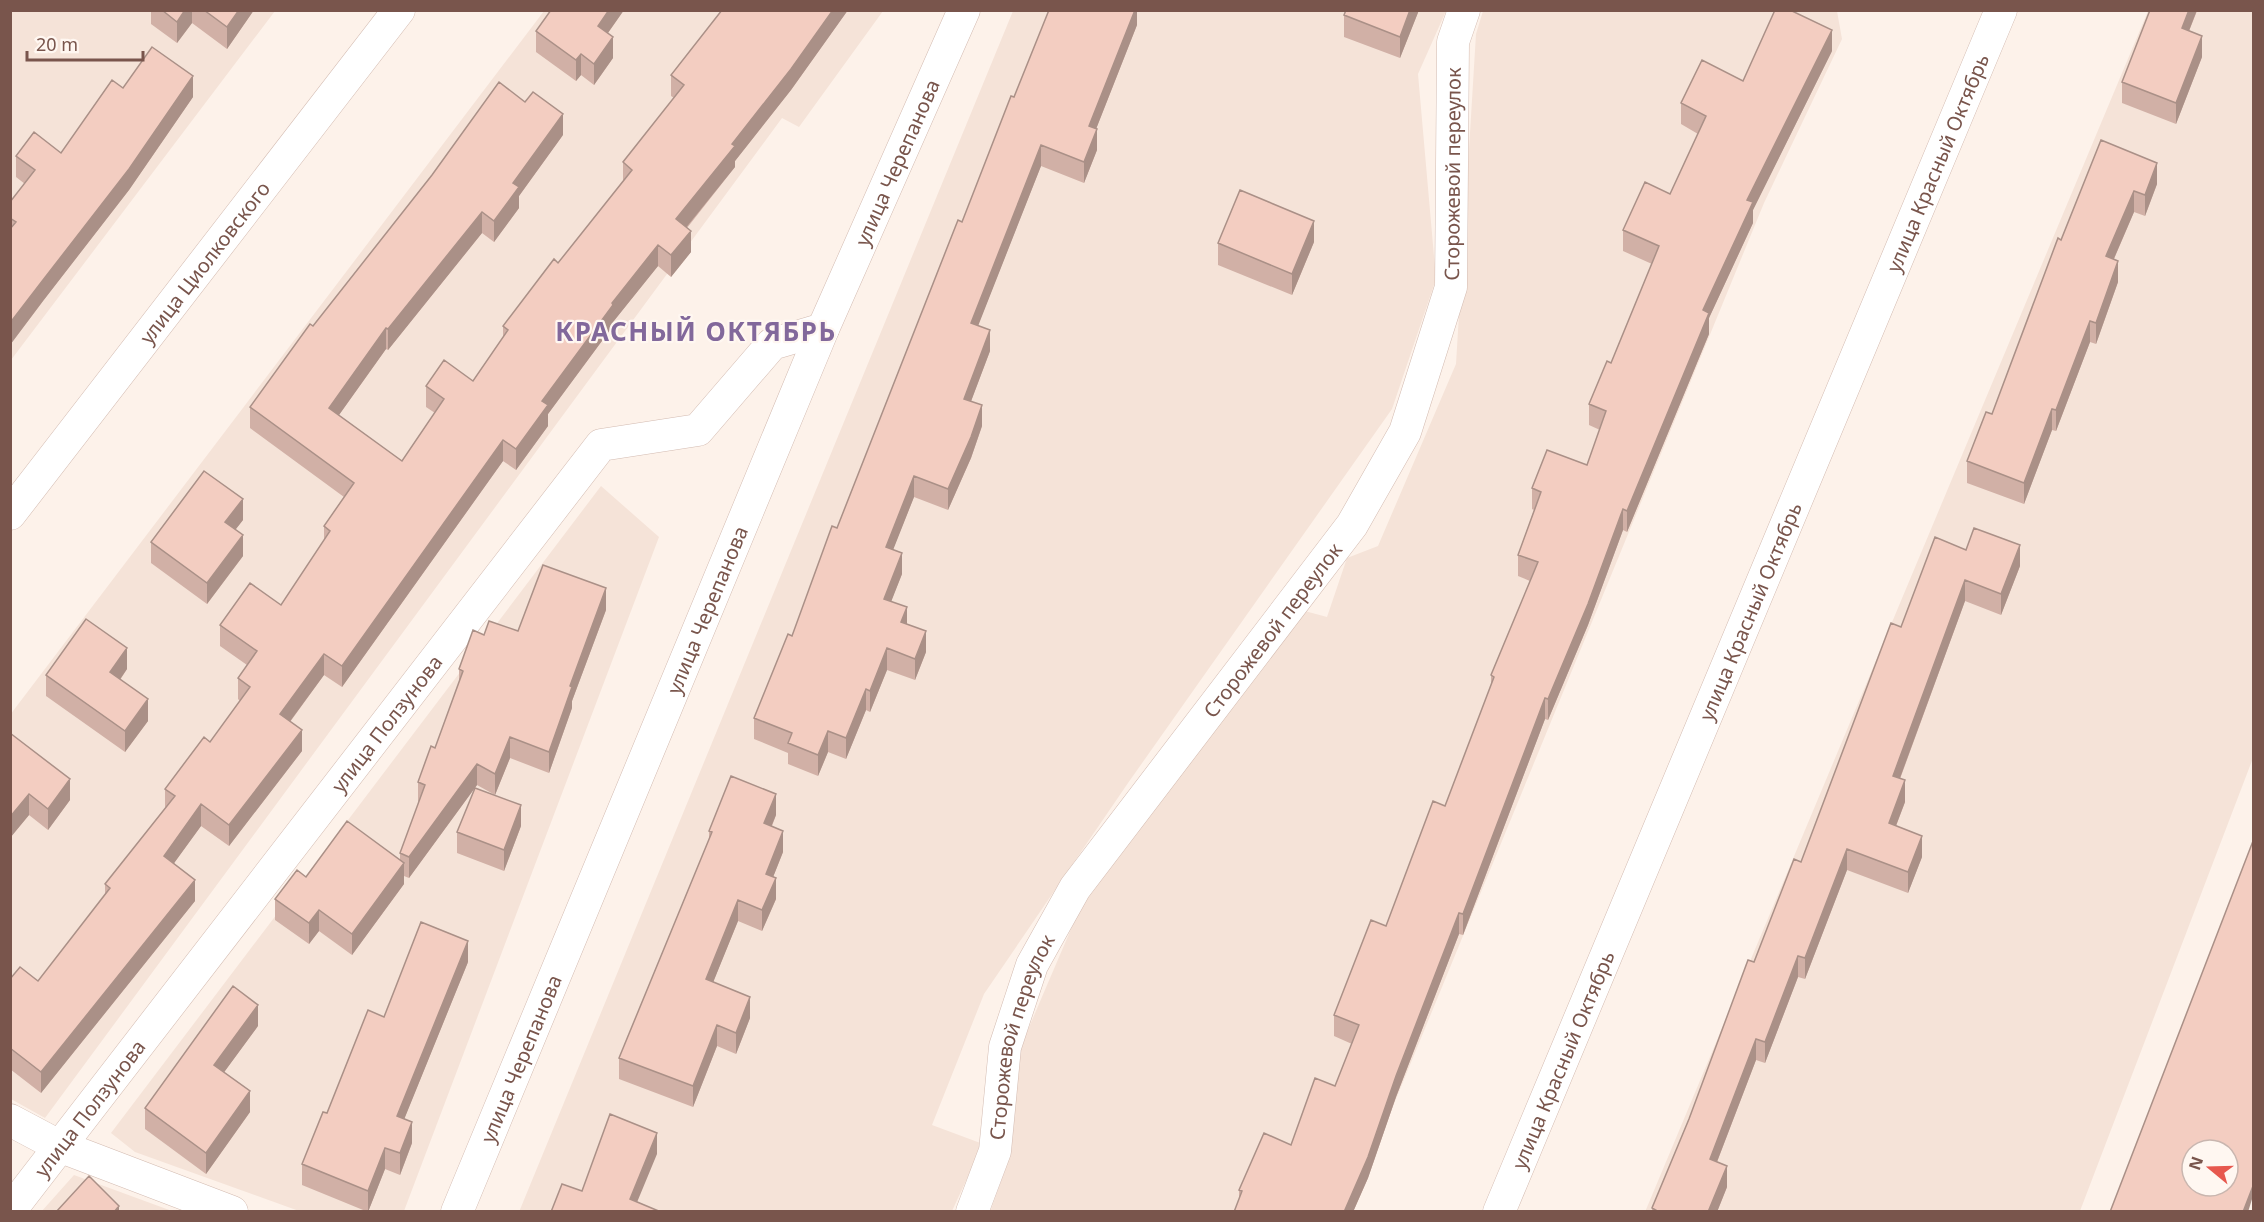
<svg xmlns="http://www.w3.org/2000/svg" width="2264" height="1222" font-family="'Noto Sans',sans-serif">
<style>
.residential{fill:#f5e3d8}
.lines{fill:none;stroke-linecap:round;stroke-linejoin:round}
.street-casing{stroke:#d3bbb1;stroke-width:33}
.street{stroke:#fff;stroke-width:32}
.wall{fill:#d1b0a6}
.shaded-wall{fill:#aa9087}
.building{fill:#f3cdc1;stroke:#aa9087;stroke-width:1.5;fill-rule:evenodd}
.labels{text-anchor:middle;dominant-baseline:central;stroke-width:4.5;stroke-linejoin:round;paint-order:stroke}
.street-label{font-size:20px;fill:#79554c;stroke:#fff7f1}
.district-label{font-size:26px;font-weight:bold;letter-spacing:1.5px;fill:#82689b;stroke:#fff7f1}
</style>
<rect width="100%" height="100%" fill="#fdf2ea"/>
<path class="residential" d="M11,11H275L11,360Z
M544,11H883L799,127L782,118L45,1118L11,1099L10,715Z
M1013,11H1446L1418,74L1436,279L1392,409L1128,783L984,994L932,1125L983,1144L952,1211L519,1212Z
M1483,11H1837L1842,39L1764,203L1350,1211L990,1212L1008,1162L1021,1046L1080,908L1301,610L1327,617L1347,558L1378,546L1456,364L1476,34Z
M2148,11H2253V758L2080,1211L1645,1212Z
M601,486L659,537L404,1211H299L135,1152L111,1133Z
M74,1175L172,1211L41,1212Z"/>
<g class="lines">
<g class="street-casing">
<g id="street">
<path id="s1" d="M10,514L399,10"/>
<path d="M10,1120L59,1146L232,1212"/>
<path id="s2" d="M10,1211L601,445L698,430L772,344L823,329"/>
<path id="s3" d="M457,1212L823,329L964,10"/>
<path id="s4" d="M972,1212L995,1151L1005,1047L1032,965L1075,888L1352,525L1405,432L1451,287L1453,42L1464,10"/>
<path id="s5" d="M1499,1212L2001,10"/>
</g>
</g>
<use href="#street" class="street"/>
</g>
<path class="wall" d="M151,10H254L227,49L192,23L177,43L151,24Z
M551,10H624L608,33L613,58L594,85L581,75L576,81L536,52V31Z
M722,10H848L791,90L735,161V167L687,228L691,252L671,277L658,266L613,322V326L548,414V426L516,470L503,461L342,687L324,675L290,722L302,751L229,846L201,826L174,863L195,901L41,1093L10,1069V979L38,981L105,895V884L165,808V789L210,742L240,701L238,699V678L247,665L220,646V625L281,605L324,541V526L344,497L250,428V407L313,326L563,135L519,196V208L494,242L482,233L388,350L386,349L339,415L402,461L435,413L426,407V386L473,381L503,338V326L558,263L623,181V162L674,98L671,96V75Z
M1137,10V25L1096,129L1097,150L1084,183L1041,166L978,325L990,351L971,401L982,426L971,458L948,510L914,497L893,549L902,574L891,601L926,652L915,680L887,670L870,712L866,710L846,759L828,752L818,776L788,764V753L754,739V718L792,636L837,528L962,222L1014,97Z
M1419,10L1400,58L1344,37V15Z
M2197,11L2189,31L2202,57L2176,124L2122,103V82Z
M1832,51L1753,210V223L1709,318V334L1627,532L1623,530L1588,625L1548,720L1545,719L1463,935L1459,934L1396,1097L1368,1178L1353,1212H1234L1239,1200V1190L1291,1145L1335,1086L1352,1044L1334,1036V1015L1386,926L1445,806L1491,687V675L1530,581L1518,576V555L1534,510L1532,509V488L1587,465L1600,430L1589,425V404L1611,363L1652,264L1623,251V230L1670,194L1698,134L1681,124V103L1743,81Z
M123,88L193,97L129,190L43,301L10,345V202L25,184L16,177V156L61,153Z
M2101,140L2157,184L2145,216L2134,212L2114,259L2118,282L2096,344L2090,342L2056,431L2052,430L2024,504L1967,483V461L1992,414Z
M1314,242L1292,295L1218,265V243Z
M243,520L235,530L243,556L207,604L151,563V542Z
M1966,550L2020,566L2001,615L1965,601L1900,779L1905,802L1896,826L1922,857L1908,893L1847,870L1805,979L1798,977L1765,1063L1756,1060L1717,1162L1727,1187L1717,1212H1652V1208L1754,962L1801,862L1901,627Z
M606,610L572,701V708L549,773L510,758L495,795L477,785L409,878L404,876V884L352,955L319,931L309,944L275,920V899L306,877L400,861V853L419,804L418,803V782L435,748L459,682V669L484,635L518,631Z
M127,669L120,680L148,721L125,752L46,696V675Z
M10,733L70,800L48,830L29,815L10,838Z
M776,815L772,826L783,852L773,877L776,899L762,931L738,921L713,982L750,1018L736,1054L717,1046L693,1107L619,1079V1058L709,839V831Z
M521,826L504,871L457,853V832Z
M468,962L404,1119L412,1143L400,1175L385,1169L368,1212L302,1185V1164L327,1113L384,1017Z
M258,1026L224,1072L250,1112L206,1174L145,1129V1108Z"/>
<path class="shaded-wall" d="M185,10H192V23L177,43V22Z
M239,10H254L227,49V27Z
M609,10H624L598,47V26Z
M833,10H848L791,90L735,161V167L676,240V219L732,144Z
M1135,10H1137V25L1089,147V126Z
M1410,10H1419L1400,58V37Z
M2189,10H2197L2182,49V28Z
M1832,30V51L1753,210V223L1709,318V334L1627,532V511L1703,310L1747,200Z
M2202,36V57L2176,124V103Z
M613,37V58L594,85V64Z
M581,54V75L576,81V60Z
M193,76V97L129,190L43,301L10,345V323Z
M563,114V135L519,196V208L494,242V221L513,183Z
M1097,129V150L1084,183V162Z
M1041,145V166L971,344V323Z
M2157,163V184L2145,216V195Z
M2134,191V212L2106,277V256Z
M482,212V233L388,350V329Z
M1314,221V242L1292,295V274Z
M691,231V252L671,277V255Z
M658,245V266L613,322V326L548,414V426L516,470V449L542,401L612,303Z
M2118,261V282L2096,344V323Z
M2090,321V342L2056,431V410Z
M386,328V349L329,429V408Z
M990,330V351L964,420V399Z
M982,405V426L971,458L948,510V489Z
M2052,409V430L2024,504V483Z
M503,440V461L342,687V666Z
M914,476V497L886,568V547Z
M243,499V520L225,543V522Z
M1623,509V530L1588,625L1548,720V699Z
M243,535V556L207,604V583Z
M2020,545V566L2001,615V594Z
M902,553V574L884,620V599Z
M1965,580V601L1893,797V776Z
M606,588V610L572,701V708L549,773V752L570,686Z
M907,607V628L901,622Z
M926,631V652L915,680V659Z
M127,648V669L110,694V672Z
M887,648V670L870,712V691Z
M324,654V675L280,735V714Z
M866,689V710L846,759V738Z
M1545,698V719L1463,935V914Z
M148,699V721L125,752V731Z
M302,730V751L229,846V825Z
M828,731V752L818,776V755Z
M510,737V758L495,795V774Z
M477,764V785L409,878V857Z
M70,779V800L48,830V809Z
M1905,780V802L1889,844V823Z
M29,794V815L10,838V817Z
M776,794V815L764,844V823Z
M201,804V826L164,877V856Z
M521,805V826L504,871V850Z
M783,831V852L766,895V874Z
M1922,836V857L1908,893V872Z
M1847,849V870L1805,979V958Z
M404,863V884L352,955V934Z
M776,878V899L762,931V910Z
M195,880V901L41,1093V1072Z
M738,900V921L706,1000V979Z
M319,910V931L309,944V923Z
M1459,913V934L1396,1097L1368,1178L1353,1212H1344Z
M468,941V962L397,1137V1116Z
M1798,956V977L1765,1063V1042Z
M750,997V1018L736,1054V1033Z
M258,1005V1026L214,1086V1065Z
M717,1025V1046L693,1107V1086Z
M1756,1039V1060L1710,1180V1159Z
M250,1091V1112L206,1174V1153Z
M412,1122V1143L400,1175V1153Z
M657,1133V1154L633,1212L630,1199Z
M385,1148V1169L368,1212V1191Z
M1727,1166V1187L1717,1212H1708Z
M2253,1186V1196L2248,1212H2243Z
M119,1206V1212H114Z"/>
<path class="building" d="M162,10H185L177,22Z
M204,10H239L227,27Z
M551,10H609L598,26L613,37L594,64L581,54L576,60L536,31Z
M722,10H833L791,69L732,144L735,146L676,219L691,231L671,255L658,245L612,303L613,305L542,401L548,405L516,449L503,440L342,666L324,654L280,714L302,730L229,825L201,804L164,856L195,880L41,1072L10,1048V979L20,967L38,981L110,888L105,884L175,796L165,789L204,737L210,742L250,687L238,678L257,651L220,625L250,583L281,605L330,531L324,526L354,483L250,407L310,324L313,326L432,175L499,82L525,102L533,92L563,114L513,183L519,187L494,221L482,212L388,329L386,328L329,408L402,461L444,399L426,386L444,360L473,381L508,330L503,326L554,259L558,263L632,170L623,162L684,85L671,75Z
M1049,10H1135L1089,126L1097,129L1084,162L1041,145L971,323L990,330L964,399L982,405L971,437L948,489L914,476L886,547L902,553L884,599L907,607L901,622L926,631L915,659L887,648L870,691L866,689L846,738L828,731L818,755L788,743L792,733L754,718L788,634L792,636L832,526L837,528L958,220L962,222L1011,96L1014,97Z
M1346,10H1410L1400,37L1344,15Z
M1775,10H1790L1832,30L1747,200L1753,202L1703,310L1709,313L1627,511L1623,509L1588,604L1548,699L1545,698L1463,914L1459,913L1396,1076L1368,1157L1344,1212H1234L1242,1191L1239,1190L1264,1133L1291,1145L1315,1078L1335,1086L1359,1025L1334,1015L1371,920L1386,926L1433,801L1445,806L1494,677L1491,675L1538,562L1518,555L1541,492L1532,488L1547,450L1587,465L1606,411L1589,404L1607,361L1611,363L1659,246L1623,230L1645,182L1670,194L1706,116L1681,103L1702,60L1743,81Z
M2150,10H2189L2182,28L2202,36L2176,103L2122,82Z
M152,47L193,76L129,169L43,280L10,323V229L16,222L10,218V202L35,170L16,156L34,132L61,153L112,80L123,88Z
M2101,140L2157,163L2145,195L2134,191L2106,256L2118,261L2096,323L2090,321L2056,410L2052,409L2024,483L1967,461L1986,412L1992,414L2058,238L2061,240Z
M1240,190L1314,221L1292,274L1218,243Z
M204,471L243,499L225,522L243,535L207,583L151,542Z
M1974,528L2020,545L2001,594L1965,580L1893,776L1905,780L1889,823L1922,836L1908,872L1847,849L1805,958L1798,956L1765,1042L1756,1039L1710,1159L1727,1166L1708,1212H1659L1652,1208L1689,1119L1748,960L1754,962L1794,859L1801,862L1891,623L1901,627L1935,537L1966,550Z
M543,565L606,588L570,686L572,687L549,752L510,737L495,774L477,764L409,857L400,853L425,785L418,782L431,746L435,748L463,671L459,669L473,630L484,635L489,621L518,631Z
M86,619L127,648L110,672L148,699L125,731L46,675Z
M10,733L70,779L48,809L29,794L10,817Z
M731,776L776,794L764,823L783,831L766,874L776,878L762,910L738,900L706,979L750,997L736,1033L717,1025L693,1086L619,1058L712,832L709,831Z
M475,788L521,805L504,850L457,832Z
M347,821L404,863L352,934L319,910L309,923L275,899L297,870L306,877Z
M2253,841V1186L2243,1212H2110ZM2192,1150H2228V1186H2192Z
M421,922L468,941L397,1116L412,1122L400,1153L385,1148L368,1191L302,1164L323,1112L327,1113L368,1010L384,1017Z
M233,986L258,1005L214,1065L250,1091L206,1153L145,1108Z
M610,1114L657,1133L630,1199L661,1212H551L562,1184L582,1191Z
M89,1176L119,1206L114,1212H56Z"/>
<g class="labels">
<g class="street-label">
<text stroke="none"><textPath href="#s3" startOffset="1138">улица Черепанова</textPath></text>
<text stroke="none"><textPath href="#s5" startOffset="1137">улица Красный Октябрь</textPath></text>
<text stroke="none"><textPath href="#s4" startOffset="1173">Сторожевой переулок</textPath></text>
<text stroke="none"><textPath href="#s1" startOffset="318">улица Циолковского</textPath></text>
<text stroke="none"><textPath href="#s3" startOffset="652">улица Черепанова</textPath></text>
<text stroke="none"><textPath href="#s5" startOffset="651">улица Красный Октябрь</textPath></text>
<text stroke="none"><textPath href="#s4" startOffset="669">Сторожевой переулок</textPath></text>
<text stroke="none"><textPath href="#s2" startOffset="616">улица Ползунова</textPath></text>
<text stroke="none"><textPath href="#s4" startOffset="183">Сторожевой переулок</textPath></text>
<text stroke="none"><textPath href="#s3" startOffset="166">улица Черепанова</textPath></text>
<text stroke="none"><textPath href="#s5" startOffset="165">улица Красный Октябрь</textPath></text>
<text stroke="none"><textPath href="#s2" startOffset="130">улица Ползунова</textPath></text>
</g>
<g class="district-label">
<text x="696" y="331">КРАСНЫЙ ОКТЯБРЬ</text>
</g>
</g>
<rect width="2264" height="1222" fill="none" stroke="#79554c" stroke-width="24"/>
<g transform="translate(2210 1168) rotate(289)"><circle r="28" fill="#fff7f1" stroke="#c9b6af" stroke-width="1.5"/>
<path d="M0-4.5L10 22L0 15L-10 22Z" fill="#e7584e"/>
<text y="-9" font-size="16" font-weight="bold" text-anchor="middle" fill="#79554c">N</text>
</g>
<path d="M27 51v9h116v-9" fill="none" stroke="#79554c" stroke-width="3"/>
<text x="36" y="51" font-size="18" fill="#79554c" stroke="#fff7f1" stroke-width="4.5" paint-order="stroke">20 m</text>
</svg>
